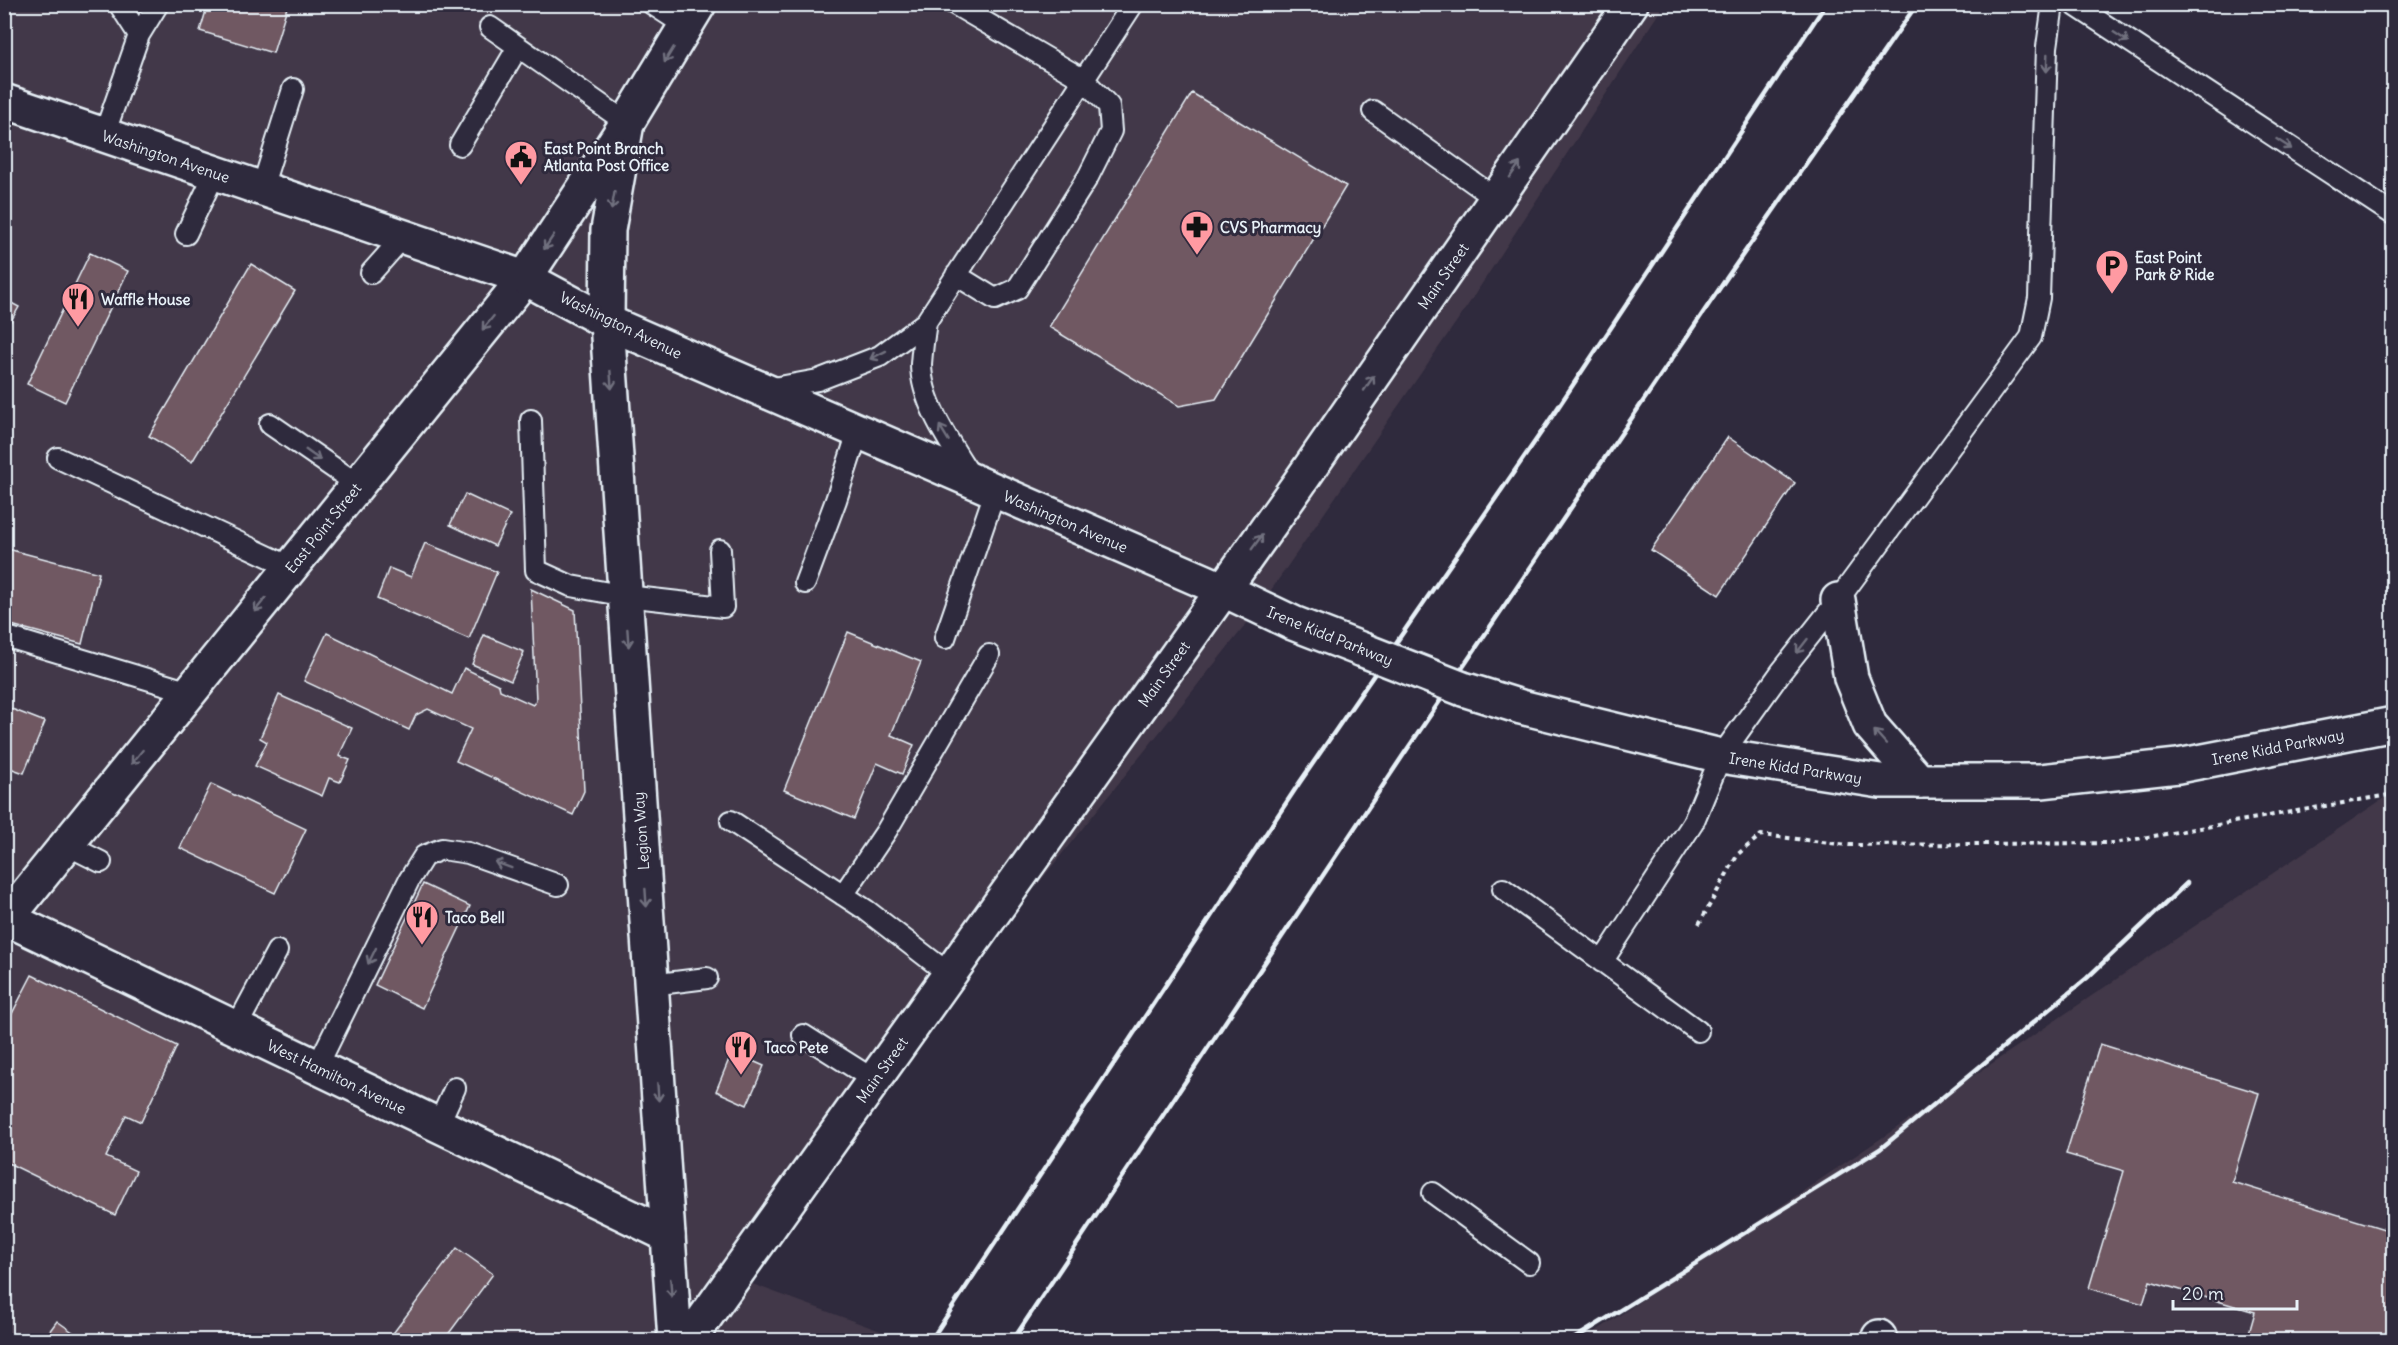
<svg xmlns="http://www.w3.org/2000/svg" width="2398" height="1345" font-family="Delius,sans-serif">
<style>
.built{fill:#423848}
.building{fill:#705862;stroke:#e8f1f8;stroke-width:1.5}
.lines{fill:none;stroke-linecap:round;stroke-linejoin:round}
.service-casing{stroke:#e8f1f8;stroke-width:24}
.minor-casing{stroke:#e8f1f8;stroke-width:38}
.tertiary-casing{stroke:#e8f1f8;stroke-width:38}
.secondary-casing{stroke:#e8f1f8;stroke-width:38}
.primary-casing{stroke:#e8f1f8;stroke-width:38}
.path{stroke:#e8f1f8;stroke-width:4;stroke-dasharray:4.5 4.5;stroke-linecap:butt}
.service{stroke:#2f2a3d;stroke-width:20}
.minor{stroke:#2f2a3d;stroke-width:33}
.tertiary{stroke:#2f2a3d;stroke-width:33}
.secondary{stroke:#2f2a3d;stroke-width:33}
.primary{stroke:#2f2a3d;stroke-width:33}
.rail{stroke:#e8f1f8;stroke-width:4.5}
.secondary-bridge-casing{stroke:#e8f1f8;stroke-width:38;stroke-linecap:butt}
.secondary-bridge{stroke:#2f2a3d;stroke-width:33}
.oneway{stroke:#70707e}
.labels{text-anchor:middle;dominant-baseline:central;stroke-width:6;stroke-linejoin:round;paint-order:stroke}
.poi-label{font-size:15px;font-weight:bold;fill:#e8f1f8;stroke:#2f2a3d;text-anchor:start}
.street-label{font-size:15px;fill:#e8f1f8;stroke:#2f2a3d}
</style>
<rect width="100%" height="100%" fill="#2f2a3d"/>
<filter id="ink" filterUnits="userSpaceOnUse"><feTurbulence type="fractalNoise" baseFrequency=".0167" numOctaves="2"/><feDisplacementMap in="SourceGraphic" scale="12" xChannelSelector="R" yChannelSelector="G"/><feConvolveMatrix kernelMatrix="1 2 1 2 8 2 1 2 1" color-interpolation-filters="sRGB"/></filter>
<g filter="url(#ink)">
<path class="built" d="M5,5H1664L1468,305L1256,612L725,1274L905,1340H5Z
M2393,792V1340H1583Z"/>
<path class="building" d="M208,4H288L273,53L200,31Z
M1192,93L1346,186L1216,399L1179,406L1049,327Z
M90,253L128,271L65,402L27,384Z
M251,264L295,291L192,462L149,436Z
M4,299L19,307L4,333Z
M1728,437L1795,483L1719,595L1651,550Z
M465,494L510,515L495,546L450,525Z
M425,543L497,572L469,639L377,599L389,568L411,577Z
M4,548L99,573L82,644L4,623Z
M531,589L575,610L584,791L573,815L456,761L471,729L428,709L416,715L409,730L304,681L327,633L452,694L464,668L499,685L500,690L533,705L536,700Z
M848,632L921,662L891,735L914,745L902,774L877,763L854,819L784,790Z
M484,635L524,652L511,681L472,664Z
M279,695L352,728L339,756L350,760L340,782L329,778L322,796L255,766L267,742L260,738Z
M4,706L45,722L24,773L4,766Z
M211,784L306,829L275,893L180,848Z
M423,884L470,906L422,1008L375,985Z
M32,975L177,1046L141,1122L126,1115L106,1157L136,1171L115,1215L4,1161V1029Z
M2100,1044L2259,1093L2232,1182L2394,1232V1340H2247L2255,1312L2150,1281L2143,1304L2089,1288L2124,1171L2066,1154Z
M732,1052L764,1066L747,1105L716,1091Z
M457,1248L493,1274L444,1340H388Z
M57,1321L84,1340H43Z"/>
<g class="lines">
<g class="service-casing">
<path id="service" d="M652,4L686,26
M954,4L1084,80L1109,106L1111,131L1088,177L1017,289L995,299L956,275
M2073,4L2394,215
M490,27L627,123
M139,35L158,4
M1373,111L1495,198
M104,135L139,35L119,4
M460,145L518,47
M262,188L293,89
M186,234L215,173
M371,273L403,237
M926,322C924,335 922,350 921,364C921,403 952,446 972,478
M768,389L818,380L880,356L926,322L1133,4
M531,420L536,570L571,586L626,596L723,607L720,550
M270,424L357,484
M58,458L291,567
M805,583L836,500L858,432
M4,636L190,692
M945,638L995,492
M731,821L866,910L949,974
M67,845L101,862
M1503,889L1698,1031
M843,895L887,830L989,655
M1602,962L1693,823L1721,756L1781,672L1838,600L2031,337L2039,298L2047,47L2053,4
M651,985L707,978
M236,1028L277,951
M803,1035L874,1080
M317,1067L409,880L424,856L442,849L468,853L558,885
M438,1125L455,1088
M1433,1193L1529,1263"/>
</g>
<g class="minor-casing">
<g id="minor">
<path id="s1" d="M4,917L668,1235"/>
<path id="s2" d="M4,922L525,278"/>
<path d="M1879,1337L1880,1340"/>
</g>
</g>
<g class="tertiary-casing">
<g id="tertiary">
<path id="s3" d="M4,101L525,278L607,322"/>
<path d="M525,278L627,123"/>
</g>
</g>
<g class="secondary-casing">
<g id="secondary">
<path id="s4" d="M607,322L1222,589L1293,623L1363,650"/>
<path d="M1838,600L1851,678L1870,725L1919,781"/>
<path id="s5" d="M1463,689L1521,707L1721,756L1880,781H2041L2178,766L2394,724"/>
</g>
</g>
<g class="primary-casing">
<g id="primary">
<path d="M675,1340L607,322L608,230L627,123L699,4"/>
<path id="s6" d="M689,1340L1298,485L1631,4"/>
</g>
</g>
<path class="path" d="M1699,924L1738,854L1761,835L1849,845L2114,843L2394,794"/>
<use href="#service" class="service"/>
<use href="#minor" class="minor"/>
<use href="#tertiary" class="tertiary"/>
<use href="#secondary" class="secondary"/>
<use href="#primary" class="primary"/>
<path class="rail" d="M931,1340L1300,782L1547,424L1826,4
M1013,1340L1408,748L1728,276L1917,4
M1572,1340L1880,1149L2087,978L2187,883"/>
<g class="secondary-bridge-casing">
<path id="secondary-bridge" d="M1363,650L1463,689"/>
</g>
<use href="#secondary-bridge" class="secondary-bridge"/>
</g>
<defs><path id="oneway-shaft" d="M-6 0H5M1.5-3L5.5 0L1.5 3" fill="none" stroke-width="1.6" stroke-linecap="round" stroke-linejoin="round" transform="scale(1.5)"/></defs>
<g class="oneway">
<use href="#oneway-shaft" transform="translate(2121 37) rotate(33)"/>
<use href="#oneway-shaft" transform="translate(669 55) rotate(121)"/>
<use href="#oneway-shaft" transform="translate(2047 63) rotate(92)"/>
<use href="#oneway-shaft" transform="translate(2284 144) rotate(33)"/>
<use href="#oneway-shaft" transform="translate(1515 170) rotate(-55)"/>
<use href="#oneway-shaft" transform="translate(613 201) rotate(100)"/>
<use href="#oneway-shaft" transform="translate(549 242) rotate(124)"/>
<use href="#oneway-shaft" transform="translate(488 323) rotate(129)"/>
<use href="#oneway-shaft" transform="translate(878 355) rotate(153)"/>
<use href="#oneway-shaft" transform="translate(611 380) rotate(86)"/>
<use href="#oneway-shaft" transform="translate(1369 383) rotate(-56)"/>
<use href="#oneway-shaft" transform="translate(944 433) rotate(-121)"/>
<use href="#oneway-shaft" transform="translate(313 455) rotate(35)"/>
<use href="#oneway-shaft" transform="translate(1257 542) rotate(-54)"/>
<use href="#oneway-shaft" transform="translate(260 605) rotate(129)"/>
<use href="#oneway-shaft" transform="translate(628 638) rotate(86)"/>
<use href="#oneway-shaft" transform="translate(1802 646) rotate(128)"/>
<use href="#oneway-shaft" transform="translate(1880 737) rotate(-132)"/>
<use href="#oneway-shaft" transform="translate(137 757) rotate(129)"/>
<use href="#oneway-shaft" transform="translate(503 865) rotate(-160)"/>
<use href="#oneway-shaft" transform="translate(646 898) rotate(86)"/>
<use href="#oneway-shaft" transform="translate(372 956) rotate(116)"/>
<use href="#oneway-shaft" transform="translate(658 1092) rotate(86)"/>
<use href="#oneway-shaft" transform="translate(671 1288) rotate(86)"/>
</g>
</g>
<defs>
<g id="civic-pin" transform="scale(1.725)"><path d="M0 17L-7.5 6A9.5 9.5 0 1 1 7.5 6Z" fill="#ff9aa2" stroke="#2f2a3d"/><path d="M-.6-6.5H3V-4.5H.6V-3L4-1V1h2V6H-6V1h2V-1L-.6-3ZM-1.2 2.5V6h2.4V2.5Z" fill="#111"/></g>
<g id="pharmacy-pin" transform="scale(1.725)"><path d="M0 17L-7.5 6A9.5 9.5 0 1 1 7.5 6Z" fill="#ff9aa2" stroke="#2f2a3d"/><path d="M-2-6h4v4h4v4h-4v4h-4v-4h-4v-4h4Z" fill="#111"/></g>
<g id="parking-pin" transform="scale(1.725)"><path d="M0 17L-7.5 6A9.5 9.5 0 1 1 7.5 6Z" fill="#ff9aa2" stroke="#2f2a3d"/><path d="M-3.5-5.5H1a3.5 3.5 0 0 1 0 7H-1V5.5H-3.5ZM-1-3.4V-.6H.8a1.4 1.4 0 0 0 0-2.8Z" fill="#111"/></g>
<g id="restaurant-pin" transform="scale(1.725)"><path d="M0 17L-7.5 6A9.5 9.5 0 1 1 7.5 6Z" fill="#ff9aa2" stroke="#2f2a3d"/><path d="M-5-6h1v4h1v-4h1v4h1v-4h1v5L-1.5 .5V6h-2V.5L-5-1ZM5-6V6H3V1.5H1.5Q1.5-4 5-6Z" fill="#111"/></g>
</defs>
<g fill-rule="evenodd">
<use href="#civic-pin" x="521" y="157"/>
<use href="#pharmacy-pin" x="1197" y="227"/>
<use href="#parking-pin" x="2112" y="266"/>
<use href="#restaurant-pin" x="78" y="299"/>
<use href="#restaurant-pin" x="422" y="917"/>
<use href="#restaurant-pin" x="741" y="1047"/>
</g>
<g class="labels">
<g class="poi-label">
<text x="544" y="148">East Point Branch<tspan x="544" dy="17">Atlanta Post Office</tspan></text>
<text x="1220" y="227">CVS Pharmacy</text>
<text x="2135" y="257">East Point<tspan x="2135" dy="17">Park &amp; Ride</tspan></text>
<text x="101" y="299">Waffle House</text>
<text x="445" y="917">Taco Bell</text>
<text x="764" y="1047">Taco Pete</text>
</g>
<g class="street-label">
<text stroke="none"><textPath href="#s3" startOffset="171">Washington Avenue</textPath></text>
<text stroke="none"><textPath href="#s6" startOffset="1304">Main Street</textPath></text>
<text transform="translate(621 325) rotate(26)">Washington Avenue</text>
<text stroke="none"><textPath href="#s4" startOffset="500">Washington Avenue</textPath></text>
<text stroke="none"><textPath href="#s2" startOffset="507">East Point Street</textPath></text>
<text transform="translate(1330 636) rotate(22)">Irene Kidd Parkway</text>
<text stroke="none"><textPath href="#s6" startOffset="818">Main Street</textPath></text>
<text stroke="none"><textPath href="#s5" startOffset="828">Irene Kidd Parkway</textPath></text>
<text stroke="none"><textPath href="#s5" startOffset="342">Irene Kidd Parkway</textPath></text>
<text transform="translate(641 831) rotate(-94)">Legion Way</text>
<text stroke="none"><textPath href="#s6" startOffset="332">Main Street</textPath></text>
<text stroke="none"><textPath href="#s1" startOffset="369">West Hamilton Avenue</textPath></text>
</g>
</g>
<rect width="2398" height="1345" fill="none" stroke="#2f2a3d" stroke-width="24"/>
<rect x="12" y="12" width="2374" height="1321" fill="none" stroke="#e8f1f8" stroke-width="2" filter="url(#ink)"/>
<path d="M2173 1300v9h124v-9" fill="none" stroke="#e8f1f8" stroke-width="3"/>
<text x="2182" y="1300" font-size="18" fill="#e8f1f8" stroke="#2f2a3d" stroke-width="4.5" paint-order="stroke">20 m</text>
</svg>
